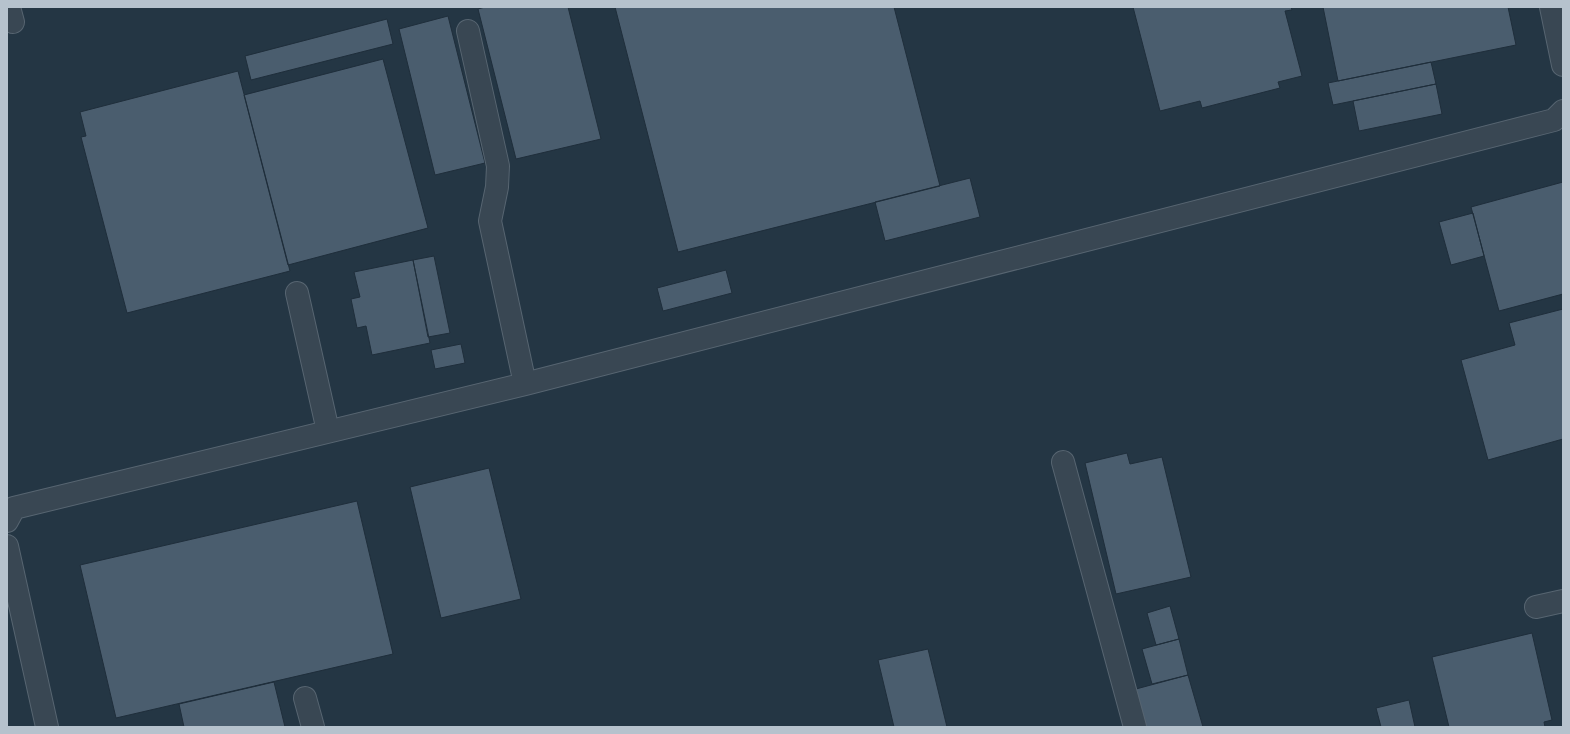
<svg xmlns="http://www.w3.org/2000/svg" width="1570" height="734" font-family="Overpass,sans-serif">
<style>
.building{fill:#4a5d6e;stroke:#1f2e3b}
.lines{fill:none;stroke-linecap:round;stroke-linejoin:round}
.minor-casing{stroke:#576571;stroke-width:24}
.minor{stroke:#394753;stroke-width:22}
</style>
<rect width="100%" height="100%" fill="#243644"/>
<path class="building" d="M485,7H568L601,139L516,159L478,9Z
M615,7H894L940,186L678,252Z
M1133,7H1291L1292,10L1285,11L1302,76L1278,82L1280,88L1202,108L1200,101L1160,111Z
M1323,7H1508L1516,45L1338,81Z
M448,16L485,163L435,175L399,29Z
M387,19L393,44L251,80L245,56Z
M383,59L428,228L288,265L244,95Z
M1431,62L1436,84L1333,105L1328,83Z
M238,71L290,271L127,313L81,137L86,136L80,112Z
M1436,84L1442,114L1359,131L1353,101Z
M970,178L980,217L885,241L875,202Z
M1563,182V294L1499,311L1471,207Z
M1473,213L1484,256L1451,265L1439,222Z
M434,256L450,333L428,337L413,260Z
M413,260L430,343L372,355L366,326L357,328L351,299L360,297L354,272Z
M726,270L732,293L663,311L657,288Z
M1563,309V439L1488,460L1461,360L1515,345L1509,323Z
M461,344L465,363L435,369L431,350Z
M1127,453L1130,464L1162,457L1191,577L1116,594L1085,463Z
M489,468L521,599L441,618L410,487Z
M357,501L393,654L116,718L80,565Z
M1170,606L1179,639L1156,645L1147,613Z
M1532,633L1552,720L1544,722L1545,727H1449L1432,657Z
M1179,639L1188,675L1152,684L1142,649Z
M928,649L947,727H894L878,660Z
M1188,675L1203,727H1146L1136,689Z
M274,682L285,727H184L179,704Z
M1409,700L1415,727H1381L1376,708Z"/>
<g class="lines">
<g class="minor-casing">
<path id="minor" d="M9,7L13,22
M1551,7L1563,65
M468,31L498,166L497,187L490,221L525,384
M297,293L328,431
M1063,462L1135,727
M7,521L14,508L525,384L1554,120L1563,111
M7,546L47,727
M1536,607L1563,601
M305,698L313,727"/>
</g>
<use href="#minor" class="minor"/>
</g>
<rect width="1570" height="734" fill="none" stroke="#b6c2cd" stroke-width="16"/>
</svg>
